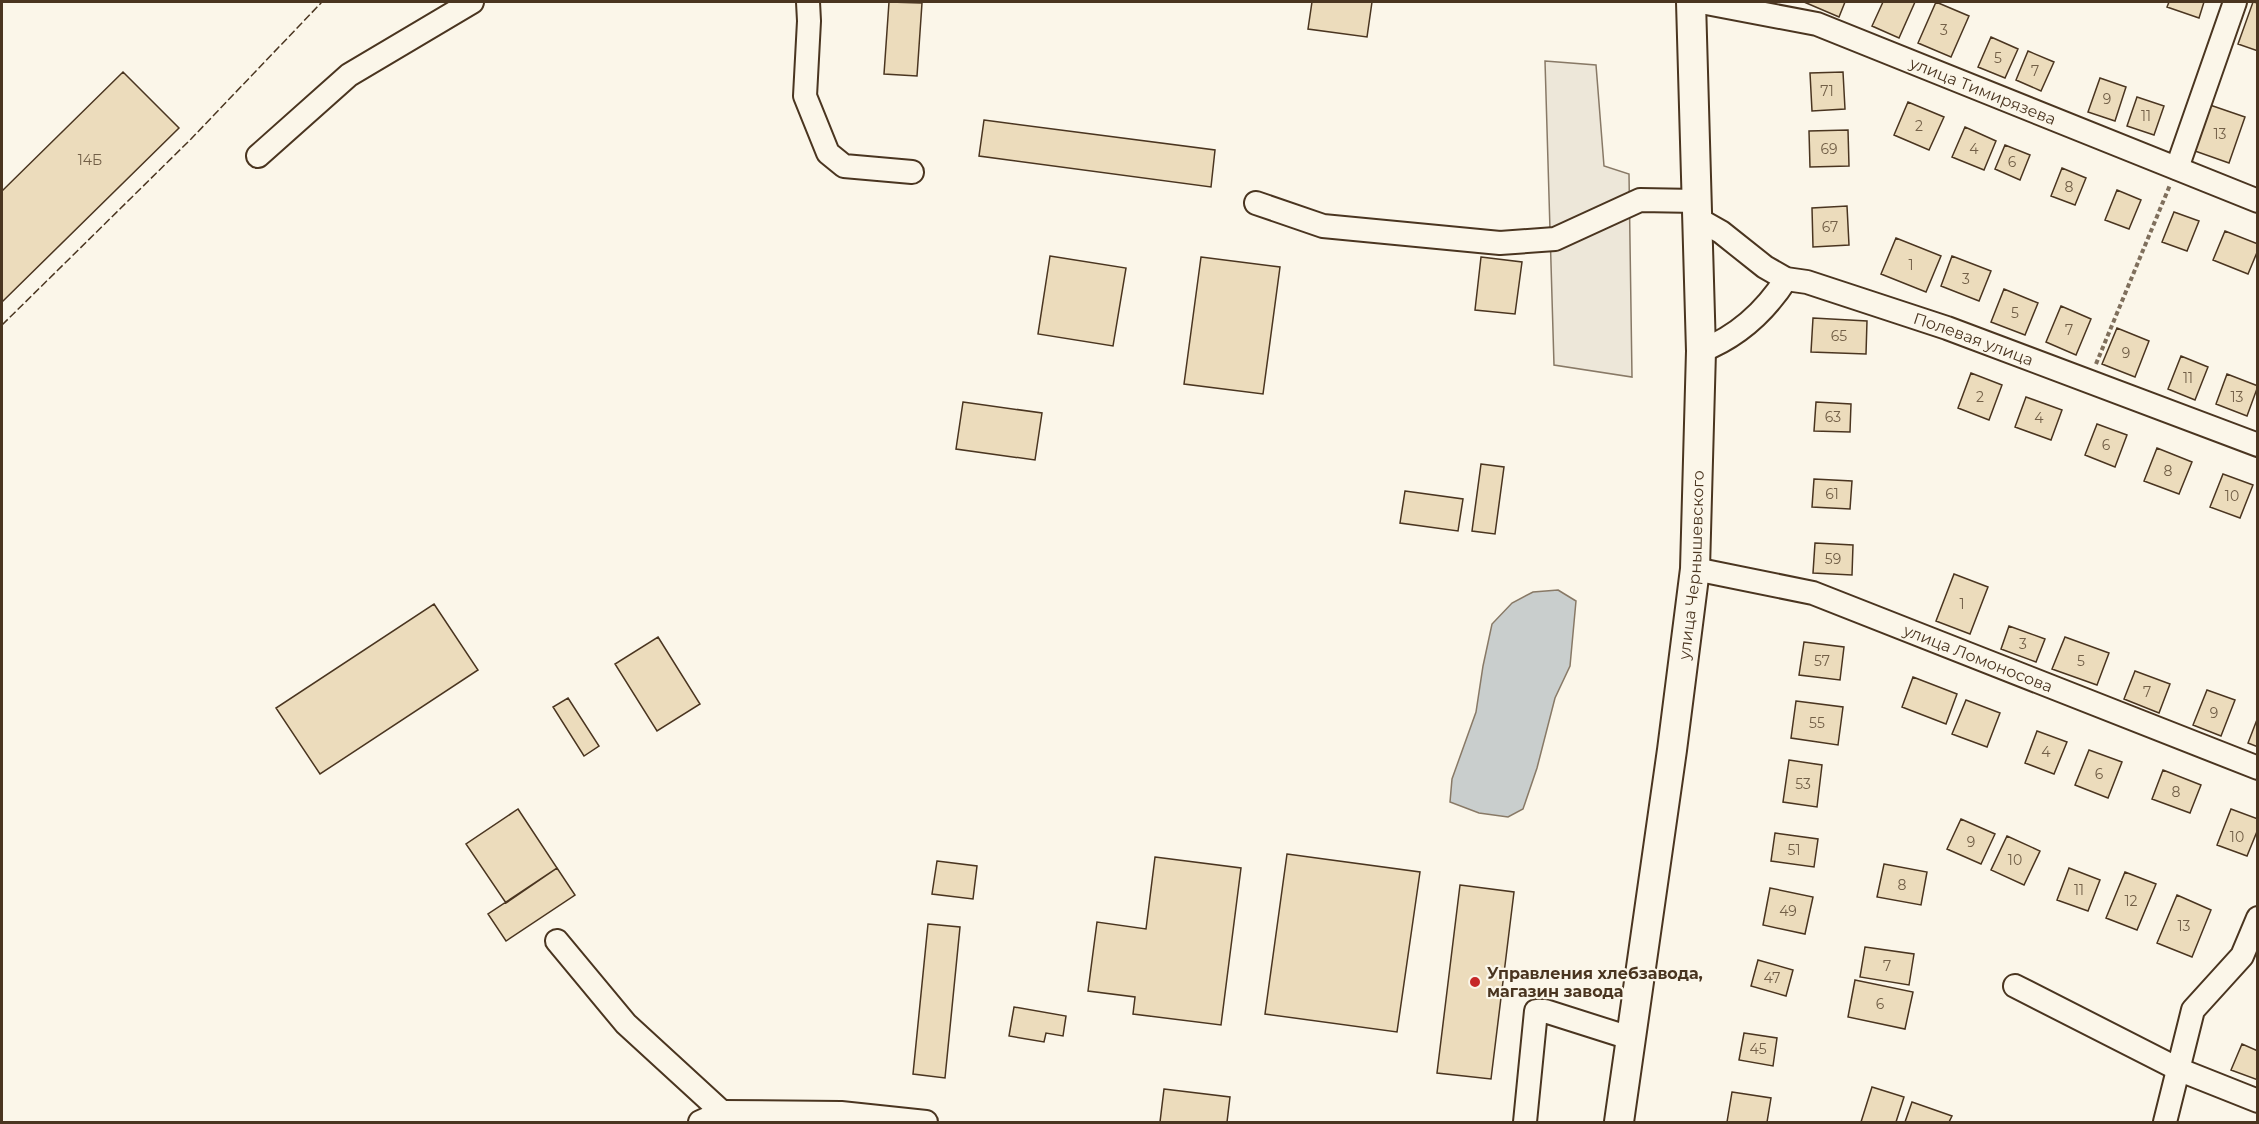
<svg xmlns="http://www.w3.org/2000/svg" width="2259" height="1124" font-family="Montserrat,sans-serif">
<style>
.parking{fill:#ede7d9;stroke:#887966;stroke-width:1.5}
.water{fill:#c9cecd;stroke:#887966;stroke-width:1.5}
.building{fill:#ecdcbc;stroke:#4a3520;stroke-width:1.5}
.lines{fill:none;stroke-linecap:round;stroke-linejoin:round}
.minor-casing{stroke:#4a3520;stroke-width:26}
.major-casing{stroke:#4a3520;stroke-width:32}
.path{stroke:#7f6f5c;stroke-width:4;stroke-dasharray:4.5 3;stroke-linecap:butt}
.minor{stroke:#fbf6e9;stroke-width:22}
.major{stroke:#fbf6e9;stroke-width:28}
.fence{stroke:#4a3520;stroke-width:1.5;stroke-dasharray:8 3;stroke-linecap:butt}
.poi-dot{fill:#c62828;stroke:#fbf6e9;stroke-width:2}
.labels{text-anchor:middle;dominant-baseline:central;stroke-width:4.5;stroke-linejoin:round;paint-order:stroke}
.number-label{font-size:14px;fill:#725f47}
.street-label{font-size:16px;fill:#4a3520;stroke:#fbf6e9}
.poi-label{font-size:16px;font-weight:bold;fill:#4a3520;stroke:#fbf6e9;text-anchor:start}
</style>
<rect width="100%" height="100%" fill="#fbf6e9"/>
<path class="parking" d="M1545,61L1596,65L1604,166L1629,174L1632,377L1554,365Z"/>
<path class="water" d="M1558,590L1576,601L1570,666L1555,698L1537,768L1523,809L1508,817L1479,813L1450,802L1452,779L1476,712L1483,666L1492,624L1512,603L1533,592Z"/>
<path class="building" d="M889,2L922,3L917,76L884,74Z
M1312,2H1372L1367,37L1308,29Z
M1804,2H1845L1839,17Z
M1883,2H1915L1899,38L1872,26Z
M1936,2L1969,16L1951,57L1918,43Z
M2169,2H2204L2199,18L2167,7Z
M2253,2L2258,3V51L2238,44Z
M1991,37L2018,49L2005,78L1978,67Z
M2028,51L2054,62L2041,91L2016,80Z
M123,72L179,128L2,302V191Z
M1843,72L1845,109L1812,111L1810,73Z
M2100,78L2126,87L2115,121L2088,112Z
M2137,97L2164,106L2154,135L2127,126Z
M1908,102L1944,117L1929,150L1894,135Z
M2210,105L2245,117L2229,163L2195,151Z
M984,120L1215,150L1211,187L979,156Z
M1965,127L1996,141L1984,170L1952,157Z
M1848,130L1849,166L1810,167L1809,131Z
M2005,145L2030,155L2020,180L1995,169Z
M2062,168L2086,178L2075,205L2051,196Z
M2117,190L2141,200L2129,229L2105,220Z
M1847,206L1849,245L1813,247L1812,208Z
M2174,212L2199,221L2187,251L2162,242Z
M2225,231L2258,244V250L2248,274L2213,260Z
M1896,238L1941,256L1926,292L1881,274Z
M1050,256L1126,268L1113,346L1038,334Z
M1952,256L1991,271L1979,301L1941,286Z
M1201,257L1280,267L1263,394L1184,384Z
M1481,257L1522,262L1515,314L1475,310Z
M2004,289L2038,303L2025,335L1991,322Z
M2061,306L2091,319L2076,355L2046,342Z
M1813,318L1867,321L1866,354L1811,352Z
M2117,328L2149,341L2135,377L2102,364Z
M2181,356L2208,367L2195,400L2168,389Z
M1971,373L2002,385L1989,420L1958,408Z
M2227,374L2258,386L2247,416L2216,404Z
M2026,397L2062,410L2051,440L2015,427Z
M963,402L1042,413L1035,460L956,449Z
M1816,402L1851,404L1850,432L1814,431Z
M2097,424L2127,435L2115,467L2085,455Z
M2157,448L2192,462L2179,494L2144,481Z
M1481,464L1504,467L1495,534L1472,531Z
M2223,474L2253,485L2240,518L2210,507Z
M1814,479L1852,481L1850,509L1812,507Z
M1405,491L1463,499L1458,531L1400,523Z
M1815,543L1853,545L1852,575L1813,573Z
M1954,574L1988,587L1970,634L1936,621Z
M434,604L478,670L320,774L276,708Z
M2009,626L2045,639L2036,662L2001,649Z
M658,637L700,704L657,731L615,664Z
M2065,637L2109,653L2097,685L2052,669Z
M1804,642L1844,647L1840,680L1799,675Z
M2135,671L2170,684L2159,713L2124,699Z
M1913,677L1957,694L1946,724L1902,707Z
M2207,690L2235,700L2221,736L2193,725Z
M568,698L599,746L584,756L553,707Z
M1966,700L2000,713L1987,747L1952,734Z
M1796,701L1843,707L1838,745L1791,738Z
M2258,717V747L2248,743Z
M2037,731L2067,742L2054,774L2025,763Z
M2089,750L2122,762L2108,798L2075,785Z
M1789,760L1822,765L1817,807L1783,802Z
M2163,770L2201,785L2190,813L2152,799Z
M518,809L557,868L506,903L466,844Z
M2231,809L2258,819V829L2247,856L2217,845Z
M1961,819L1995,834L1981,864L1947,849Z
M1775,833L1818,839L1814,867L1771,861Z
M2007,836L2040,851L2024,885L1991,870Z
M1287,854L1420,872L1397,1032L1265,1014Z
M1155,857L1241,868L1221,1025L1133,1014L1135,997L1088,991L1097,922L1146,929Z
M937,861L977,866L973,899L932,894Z
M1884,864L1927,872L1921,905L1877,897Z
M557,868L575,895L506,941L488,914Z
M2069,868L2100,880L2088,911L2057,900Z
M2125,872L2156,884L2137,930L2106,918Z
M1460,885L1514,892L1491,1079L1437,1073Z
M1770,888L1813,897L1805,934L1763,925Z
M2177,895L2211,910L2192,957L2157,943Z
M928,924L960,927L945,1078L913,1074Z
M1865,947L1914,954L1909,985L1860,977Z
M1758,960L1793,970L1786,996L1751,986Z
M1855,980L1913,992L1905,1029L1848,1017Z
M1014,1007L1066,1016L1063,1036L1046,1033L1044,1042L1009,1036Z
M1744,1033L1777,1038L1773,1066L1739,1060Z
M2242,1044L2258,1051V1080L2231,1070Z
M1872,1087L1904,1097L1896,1122H1861Z
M1164,1089L1230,1097L1227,1122H1160Z
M1732,1092L1771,1098L1767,1122H1727Z
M1912,1102L1952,1116L1949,1122H1905Z"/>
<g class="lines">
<g class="minor-casing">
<g id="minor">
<path d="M808,2L809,21L805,96L828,153L844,166L912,172"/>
<path id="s1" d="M1701,2L1817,24L2258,201"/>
<path d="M258,156L349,75L472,2"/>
<path d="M2177,168L2235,2"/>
<path d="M1256,203L1323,226L1500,243L1555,239L1640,200L1697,201"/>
<path id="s2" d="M1698,219L1721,232L1765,267L1786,279L1807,282L1947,328L2258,445"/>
<path d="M1701,351C1737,337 1765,312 1786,279"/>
<path id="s3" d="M1695,569L1813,593L2258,768"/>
<path d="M557,941L626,1024L722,1112"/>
<path d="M2015,986L2180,1070L2258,1101"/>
<path d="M700,1122L722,1112L841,1113L926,1122"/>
<path d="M1525,1122L1536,1011H1545L1630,1038"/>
<path d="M2165,1122L2193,1010L2242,956L2258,918"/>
</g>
</g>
<g class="major-casing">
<g id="major">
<path id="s4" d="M1619,1122L1672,750L1695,569L1701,351L1691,2"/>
</g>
</g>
<path class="path" d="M2096,364L2170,185"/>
<use href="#minor" class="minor"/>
<use href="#major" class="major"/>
<path class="fence" d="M2,325L191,139L321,3L320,2"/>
</g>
<circle class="poi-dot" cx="1475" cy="982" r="6"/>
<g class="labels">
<g class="number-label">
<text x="1944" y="30">3</text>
<text x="1998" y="58">5</text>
<text x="2035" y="71">7</text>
<text x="1827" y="91">71</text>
<text x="2107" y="99">9</text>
<text x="2146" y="116">11</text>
<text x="1919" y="126">2</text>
<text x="2220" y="134">13</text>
<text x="1829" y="149">69</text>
<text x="1974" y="149">4</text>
<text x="90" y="160">14Б</text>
<text x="2012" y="162">6</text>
<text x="2069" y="187">8</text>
<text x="1830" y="227">67</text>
<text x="1911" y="265">1</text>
<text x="1966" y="279">3</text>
<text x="2015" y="313">5</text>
<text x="2069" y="330">7</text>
<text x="1839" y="336">65</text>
<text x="2126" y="353">9</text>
<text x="2188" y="378">11</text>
<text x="1980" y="397">2</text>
<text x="2237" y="397">13</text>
<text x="1833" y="417">63</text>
<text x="2039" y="418">4</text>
<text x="2106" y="445">6</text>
<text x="2168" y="471">8</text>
<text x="1832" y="494">61</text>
<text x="2232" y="496">10</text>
<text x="1833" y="559">59</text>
<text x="1962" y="604">1</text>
<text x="2023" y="644">3</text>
<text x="1822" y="661">57</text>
<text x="2081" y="661">5</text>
<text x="2147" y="692">7</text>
<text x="2214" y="713">9</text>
<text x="1817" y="723">55</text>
<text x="2046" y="752">4</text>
<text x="2099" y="774">6</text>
<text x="1803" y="784">53</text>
<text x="2176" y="792">8</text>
<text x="2237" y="837">10</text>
<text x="1971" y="842">9</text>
<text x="1794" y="850">51</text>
<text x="2015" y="860">10</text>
<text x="1902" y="885">8</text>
<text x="2079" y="890">11</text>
<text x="2131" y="901">12</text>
<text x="1788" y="911">49</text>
<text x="2184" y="926">13</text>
<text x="1887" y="966">7</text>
<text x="1772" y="978">47</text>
<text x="1880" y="1004">6</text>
<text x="1758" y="1049">45</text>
</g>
<g class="street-label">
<text stroke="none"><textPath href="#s1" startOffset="297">улица Тимирязева</textPath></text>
<text stroke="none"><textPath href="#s2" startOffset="304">Полевая улица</textPath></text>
<text stroke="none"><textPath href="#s4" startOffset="562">улица Чернышевского</textPath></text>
<text stroke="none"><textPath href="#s3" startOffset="298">улица Ломоносова</textPath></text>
</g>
<g class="poi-label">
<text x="1487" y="973">Управления хлебзавода,<tspan x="1487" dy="18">магазин завода</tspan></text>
</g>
</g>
<rect width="2259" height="1124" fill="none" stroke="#4a3520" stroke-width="6"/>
</svg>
